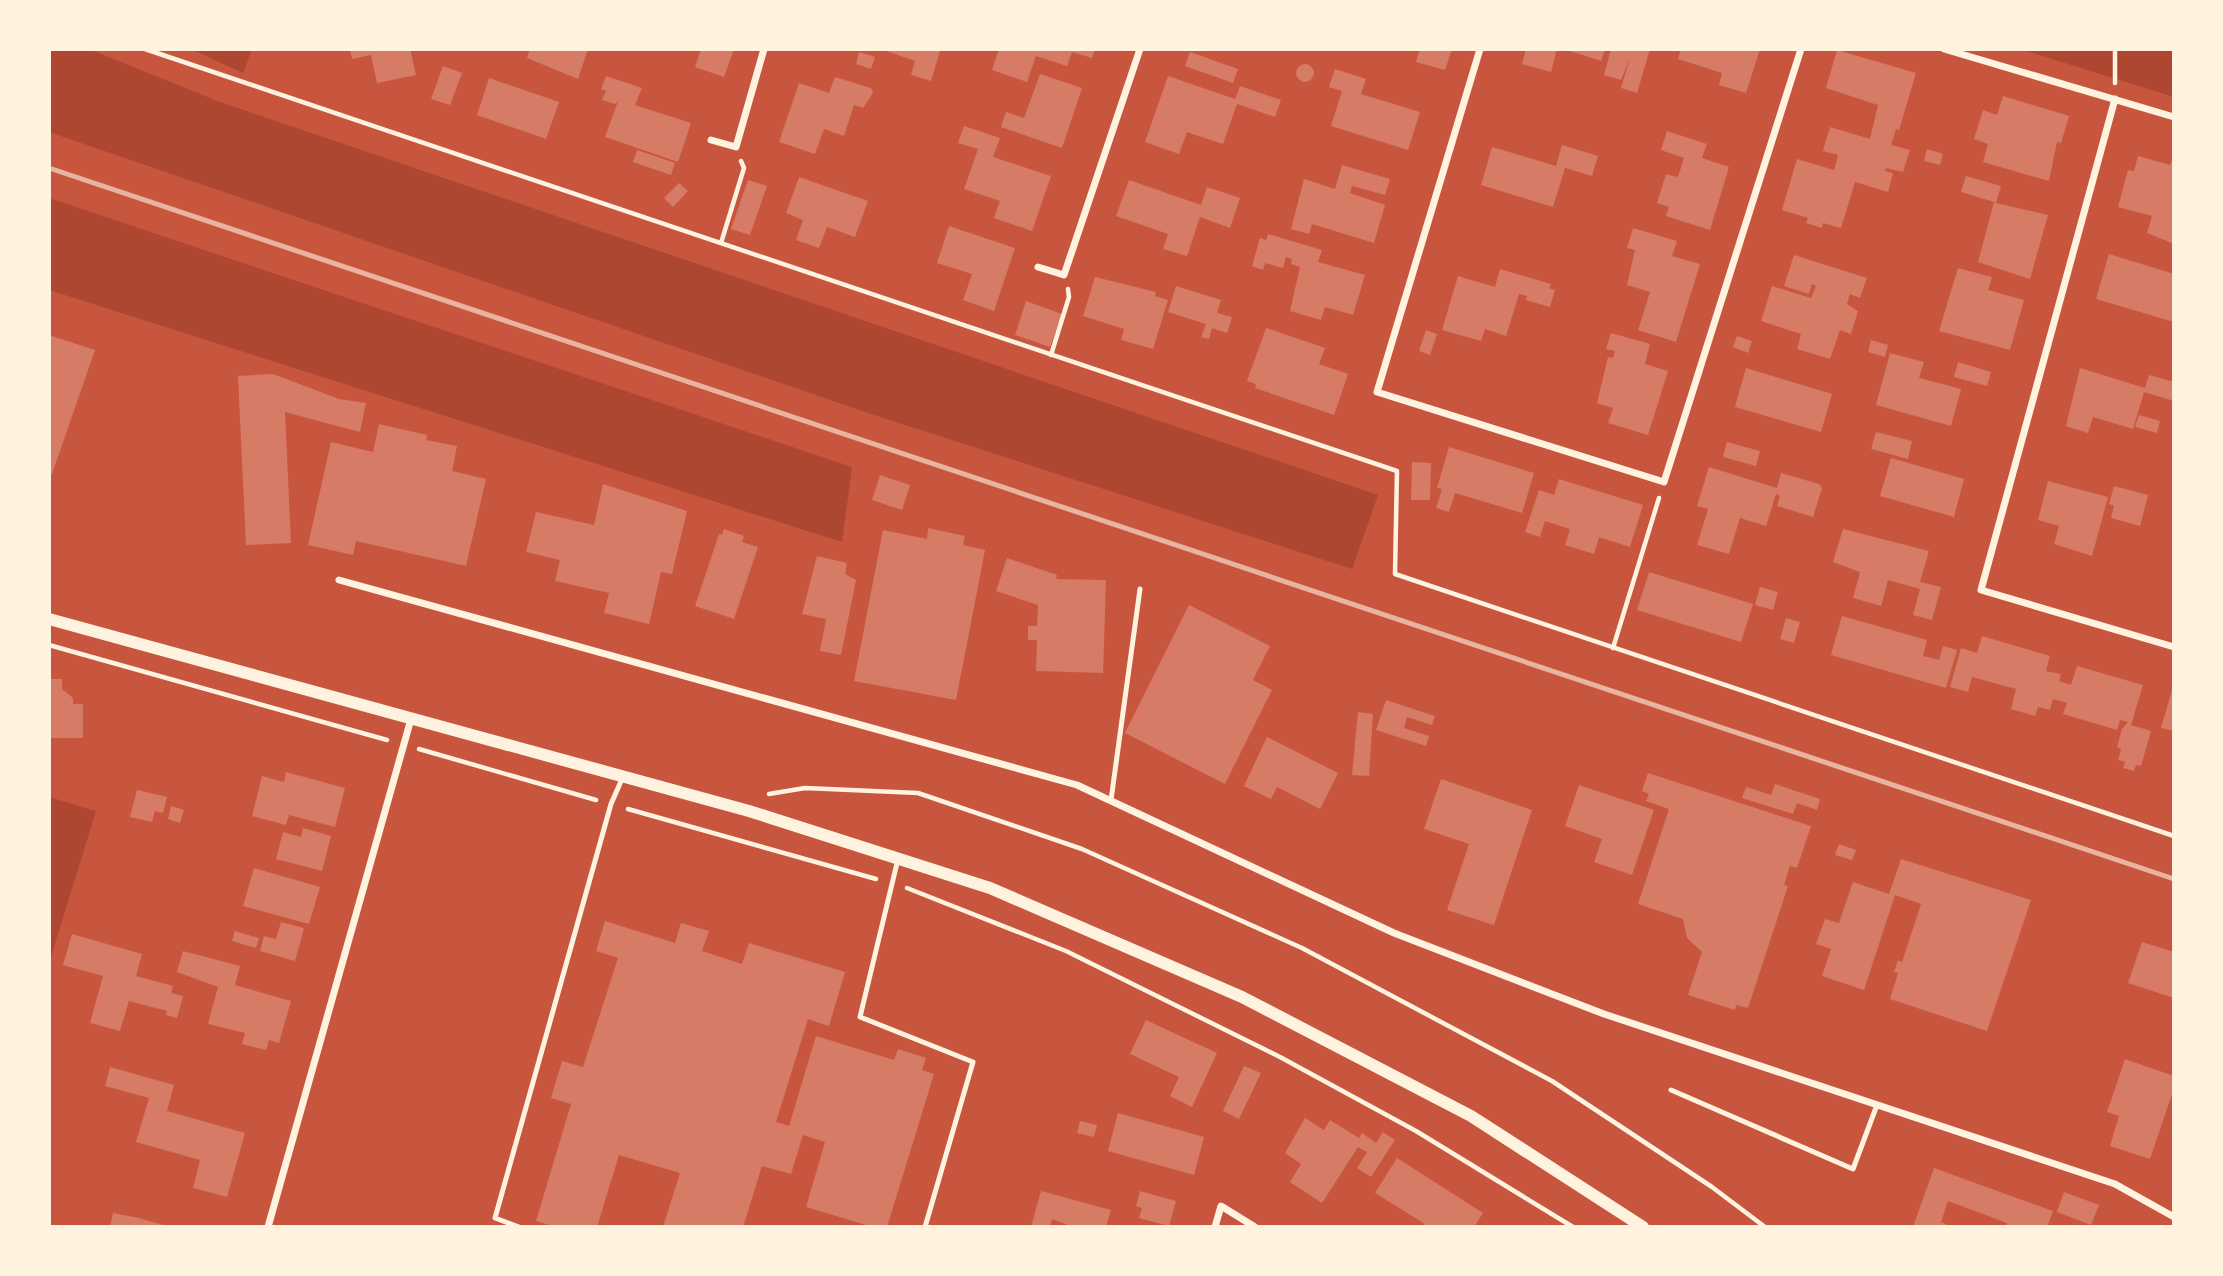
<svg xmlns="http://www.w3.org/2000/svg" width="2223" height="1276" font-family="'Noto Sans',sans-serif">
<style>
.green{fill:#ae4732}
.building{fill:#d67c66}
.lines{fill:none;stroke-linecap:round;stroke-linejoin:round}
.path{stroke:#fff3e0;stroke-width:4.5}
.service{stroke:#fff3e0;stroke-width:5}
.minor{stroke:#fff3e0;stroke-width:7}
.tertiary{stroke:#fff3e0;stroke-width:12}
.rail{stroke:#e9b49f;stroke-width:5}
</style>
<rect width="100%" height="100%" fill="#c8553d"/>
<path class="green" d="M49,49H89L220,102L1378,495L1352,569L871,414L49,132Z
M191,49H252L243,73Z
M2020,49H2174V97Z
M49,198L852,467L842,542L49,290Z
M49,797L96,811L49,963Z"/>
<path class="building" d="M350,49H410L416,75L377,83L371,55L352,59Z
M530,49H588L578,79L527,58Z
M701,49H734L724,77L695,67Z
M881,49H935L940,51L931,81L911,75L915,61Z
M999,49H1095L1092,58L1072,52L1067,66L1036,56L1027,82L992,70Z
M1420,49H1452L1445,70L1416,62Z
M1526,49H1557L1551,72L1522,64Z
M1564,49H1605L1601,61Z
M1611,49H1650L1637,93L1621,88L1630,58L1621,80L1604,75Z
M1681,49H1760L1746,93L1719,85L1722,73L1678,59Z
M1837,50L1916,73L1899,130L1896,129L1891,145L1910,150L1903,172L1886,168L1885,171L1893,173L1888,192L1855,182L1841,228L1823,223L1822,228L1806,223L1808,218L1782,210L1797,159L1834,170L1838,155L1823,151L1830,127L1870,139L1878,105L1826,88Z
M859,52L875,57L871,69L856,64Z
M1190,52L1238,69L1233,83L1185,66Z
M1296 73a9 9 0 1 1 18 0a9 9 0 1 1-18 0Z
M443,66L462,73L450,105L431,99Z
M1335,69L1366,79L1361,94L1420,112L1408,150L1331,126L1342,91L1329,87Z
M1040,74L1082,88L1062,148L1001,127L1006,112L1024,118Z
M606,76L642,88L635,105L691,123L678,162L605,137L618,101L615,104L602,100L606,91L601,89Z
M1168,76L1235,99L1240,86L1281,100L1275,117L1237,104L1223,144L1187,132L1179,154L1145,142Z
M835,77L871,88L873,93L863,108L854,105L844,136L824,129L815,154L779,142L799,83L829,93Z
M489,78L559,102L546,139L477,115Z
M2003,96L2069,116L2061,143L2057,142L2049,181L1983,162L1988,144L1974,139L1983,110L1997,115Z
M964,126L1000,138L993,157L1051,176L1032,231L994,218L1000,201L964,189L978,149L958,143Z
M1667,131L1707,144L1702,158L1729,167L1710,230L1666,216L1669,207L1657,203L1666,174L1678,177L1684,158L1661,150Z
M1562,145L1598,156L1592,176L1565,168L1553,207L1481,185L1492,147L1556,166Z
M1927,149L1943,154L1940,165L1924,161Z
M637,150L675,163L671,175L633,162Z
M2174,155V244L2147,233L2152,216L2118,207L2128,170L2134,171L2138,156L2170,165Z
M1342,165L1390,179L1385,195L1352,186L1350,193L1385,205L1374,243L1312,224L1309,234L1291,229L1304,179L1335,189Z
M1966,176L2001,186L1996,203L2048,215L2030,279L1978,262L1994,202L1961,192Z
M799,177L868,201L855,237L827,227L819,248L796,240L803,220L786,213Z
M748,180L767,186L750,235L731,229Z
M1129,180L1201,205L1207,187L1240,198L1230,228L1200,217L1187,256L1163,249L1168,234L1116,216Z
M679,183L688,191L673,207L664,198Z
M949,226L1015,248L994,311L963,300L972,274L937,263Z
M1633,228L1677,241L1672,256L1700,264L1676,342L1638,330L1650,292L1627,285L1635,250L1627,248Z
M1268,234L1322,250L1318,262L1365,275L1353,315L1325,307L1321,320L1290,311L1300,267L1291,264L1292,259L1286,257L1283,268L1265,263L1263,270L1252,266L1260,238L1266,240Z
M2109,254L2174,274V322L2096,299Z
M1794,255L1867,278L1860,298L1850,294L1847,304L1858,311L1851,334L1840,330L1830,359L1797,349L1801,334L1761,321L1772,286L1811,298L1816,286L1812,284L1809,294L1784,286Z
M1958,268L1992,277L1988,290L2024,300L2010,350L1939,331Z
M1500,269L1551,284L1549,288L1555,290L1550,307L1526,300L1527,296L1519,294L1506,336L1485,329L1481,341L1442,330L1458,276L1495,287Z
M1095,277L1156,292L1155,296L1168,300L1153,349L1121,340L1124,329L1083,316Z
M1176,286L1221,300L1217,313L1232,317L1227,333L1212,328L1209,339L1201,337L1206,324L1168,312Z
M1026,301L1062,314L1050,347L1015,335Z
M1266,328L1325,348L1319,364L1348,374L1334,415L1255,388L1256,384L1247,381Z
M1426,330L1437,334L1430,355L1419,351Z
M1611,333L1650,344L1645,364L1668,371L1648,435L1608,423L1613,408L1597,403L1608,357L1613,358L1615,351L1606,349Z
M49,335L95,350L52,474L49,473Z
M1737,336L1752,341L1748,353L1733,347Z
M1871,340L1888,345L1885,357L1868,352Z
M1890,353L1924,362L1919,378L1961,389L1951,426L1876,405Z
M1958,362L1991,372L1987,386L1954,377Z
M1746,368L1832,394L1821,432L1735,407Z
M2080,368L2145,388L2149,375L2174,382V401L2144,392L2133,429L2093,417L2088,433L2066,426Z
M273,374L339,399L366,403L360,432L285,412L291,543L246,545L238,376Z
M2139,415L2160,421L2157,433L2135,427Z
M379,424L427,435L426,440L457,446L452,471L486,479L466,566L356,541L353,555L308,545L331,442L373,452Z
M1876,432L1912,441L1908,459L1871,449Z
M1727,442L1760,451L1756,466L1723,457Z
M1449,447L1534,473L1522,513L1455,493L1449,512L1436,508L1442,489L1437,488Z
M1891,458L1964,479L1954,517L1880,496Z
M1412,462L1431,463L1430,500H1411Z
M1709,467L1777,488L1781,473L1819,484L1822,488L1813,517L1777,506L1780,496L1776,494L1766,526L1740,518L1729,554L1697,545L1708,509L1697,506Z
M880,475L910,485L902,510L872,500Z
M1559,479L1643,505L1630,547L1599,537L1594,554L1565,545L1570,529L1545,521L1540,537L1525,532L1539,490L1554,495Z
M2048,481L2108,497L2092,556L2054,544L2059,526L2038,520Z
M603,484L687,511L672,574L661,572L649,624L604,613L609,593L555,581L560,560L526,552L536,512L594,525Z
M2114,486L2148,495L2140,526L2111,518L2114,506L2109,504Z
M928,528L965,536L963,545L985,550L956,700L854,681L883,530L927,539Z
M724,529L744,536L742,542L758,547L734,619L695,606L719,534L722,535Z
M1843,529L1929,551L1920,582L1941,587L1932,620L1913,615L1920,589L1888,580L1881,606L1853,598L1860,572L1833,562Z
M817,556L847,563L845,574L856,580L841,655L820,651L826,619L802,614Z
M1007,558L1057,575L1056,579L1106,580L1103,673L1036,671L1037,640H1028V626H1037L1038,605L996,591Z
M1649,572L1753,604L1741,642L1637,610Z
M1760,587L1778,592L1773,610L1755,605Z
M1189,605L1270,646L1253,680L1272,690L1225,784L1125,733Z
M1842,616L1927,640L1923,656L1939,660L1943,646L1957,650L1946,688L1831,655Z
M1786,618L1800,622L1794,643L1780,639Z
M1982,636L2050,656L2046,671L2061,674L2059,681L2071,685L2077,666L2143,685L2131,725L2151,731L2141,766L2136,765L2134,771L2123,768L2125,762L2118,760L2121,749L2117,747L2122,729L2128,722L2120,720L2117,730L2063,714L2067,703L2053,699L2050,710L2038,707L2035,716L2011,709L2016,689L1972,677L1968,692L1950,687L1961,648L1977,653Z
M49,679H62V689L73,698V704H83V738H49Z
M2172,690L2174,691V731L2161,728Z
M1386,700L1435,716L1432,725L1407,717L1404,728L1429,736L1426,746L1376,730Z
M1358,712L1373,714L1369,776L1352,775Z
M1267,737L1338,773L1320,809L1277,787L1271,799L1244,786Z
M286,772L345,788L335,827L289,815L286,825L252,816L262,776L284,782Z
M1648,773L1811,826L1797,868L1790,866L1784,885L1788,886L1748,1008L1736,1005L1735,1010L1688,995L1702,952L1687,938L1683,919L1638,904L1669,809L1646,801L1649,794L1642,791Z
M1441,779L1532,810L1494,925L1447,910L1469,844L1424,829Z
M1775,784L1820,799L1817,810L1797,803L1793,814L1742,798L1746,787L1771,795Z
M1579,785L1654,810L1632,875L1594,862L1602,839L1565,826Z
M137,790L167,797L163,813L155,811L152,822L130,817Z
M171,806L184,810L180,823L168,819Z
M303,828L331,836L322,871L276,859L283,832L301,837Z
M1839,844L1856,850L1852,860L1835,855Z
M1901,859L2031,900L1987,1031L1890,999L1898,973L1894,972L1898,960L1902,962L1921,904L1895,895L1864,990L1822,976L1831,949L1816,944L1825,919L1839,923L1853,882L1889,894Z
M254,868L320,887L309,924L243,906Z
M605,921L675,943L681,923L709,931L702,951L742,964L749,943L845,972L829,1026L808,1019L776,1122L789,1126L816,1036L894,1060L898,1049L926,1058L922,1070L934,1074L887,1227H873L806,1207L825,1142L803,1135L791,1174L762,1166L743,1227H663L680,1173L619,1155L597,1227H556L536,1221L571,1104L551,1098L562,1061L583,1067L618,958L596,951Z
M281,922L304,928L295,961L260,951L264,936L276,939Z
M235,931L259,938L256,948L232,941Z
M72,934L142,954L136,976L173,986L171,993L183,996L177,1018L166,1015L167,1011L129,1001L120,1031L90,1023L103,976L63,965Z
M2142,942L2174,952V998L2128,983Z
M183,951L240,966L235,985L291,1001L279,1043L269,1040L266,1050L242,1044L245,1033L208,1024L218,987L177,972Z
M1146,1020L1217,1053L1192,1107L1170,1096L1179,1077L1130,1054Z
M2125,1059L2174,1076V1088L2150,1159L2110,1146L2119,1116L2107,1112Z
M1244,1066L1261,1073L1239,1119L1223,1111Z
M110,1067L174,1085L167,1111L245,1133L227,1197L193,1188L200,1160L136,1142L149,1098L105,1086Z
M1118,1113L1204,1137L1194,1175L1108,1151Z
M1305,1118L1324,1130L1330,1120L1359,1138L1362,1133L1376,1143L1383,1132L1395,1140L1371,1177L1357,1168L1367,1152L1358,1147L1322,1203L1290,1182L1301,1164L1285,1153Z
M1080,1121L1097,1125L1094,1137L1077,1133Z
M1397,1158L1483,1213L1474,1227H1423L1425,1224L1375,1193Z
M1934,1168L2053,1211L2047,1227H2006L2007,1223L1948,1201L1941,1222L1952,1227H1913Z
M1041,1191L1111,1210L1106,1227H1073L1052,1219L1050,1227H1031Z
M1140,1191L1176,1201L1169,1226L1139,1218L1142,1208L1136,1206Z
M2064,1192L2099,1205L2091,1225L2057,1212Z
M113,1213L139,1218L170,1227H110Z"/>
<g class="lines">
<path class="path" d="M145,49L1397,471L1395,574L2174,836
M2115,49V83
M721,243L744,168L741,161
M1051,355L1069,297L1068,289
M49,645L387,740
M1613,648L1659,498
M419,749L596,800
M769,794L805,788L918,793L1082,849L1302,948L1552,1081L1712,1187L1765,1227
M628,809L876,879
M907,888L1066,951L1280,1057L1416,1131L1573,1227"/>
<path class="service" d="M1111,800L1140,589
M898,859L860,1017L973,1062L925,1227
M1671,1090L1853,1169L1877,1105
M519,1227L495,1218L611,804L622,779"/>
<path class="minor" d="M1480,49L1377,392L1664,482L1801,49
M1944,49L2174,117
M2115,99L1981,590L2174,647
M711,140L736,147L764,49
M1038,267L1064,275L1140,49
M339,580L1077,785L1394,933L1604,1014L2115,1184L2174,1217
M268,1227L411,719
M1215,1227L1221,1206L1255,1227"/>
<path class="tertiary" d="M49,619L749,811L990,888L1242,997L1471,1116L1643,1227"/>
<path class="rail" d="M49,168L2174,879"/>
</g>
<rect width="2223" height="1276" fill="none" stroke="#fff3e0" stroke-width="102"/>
</svg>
